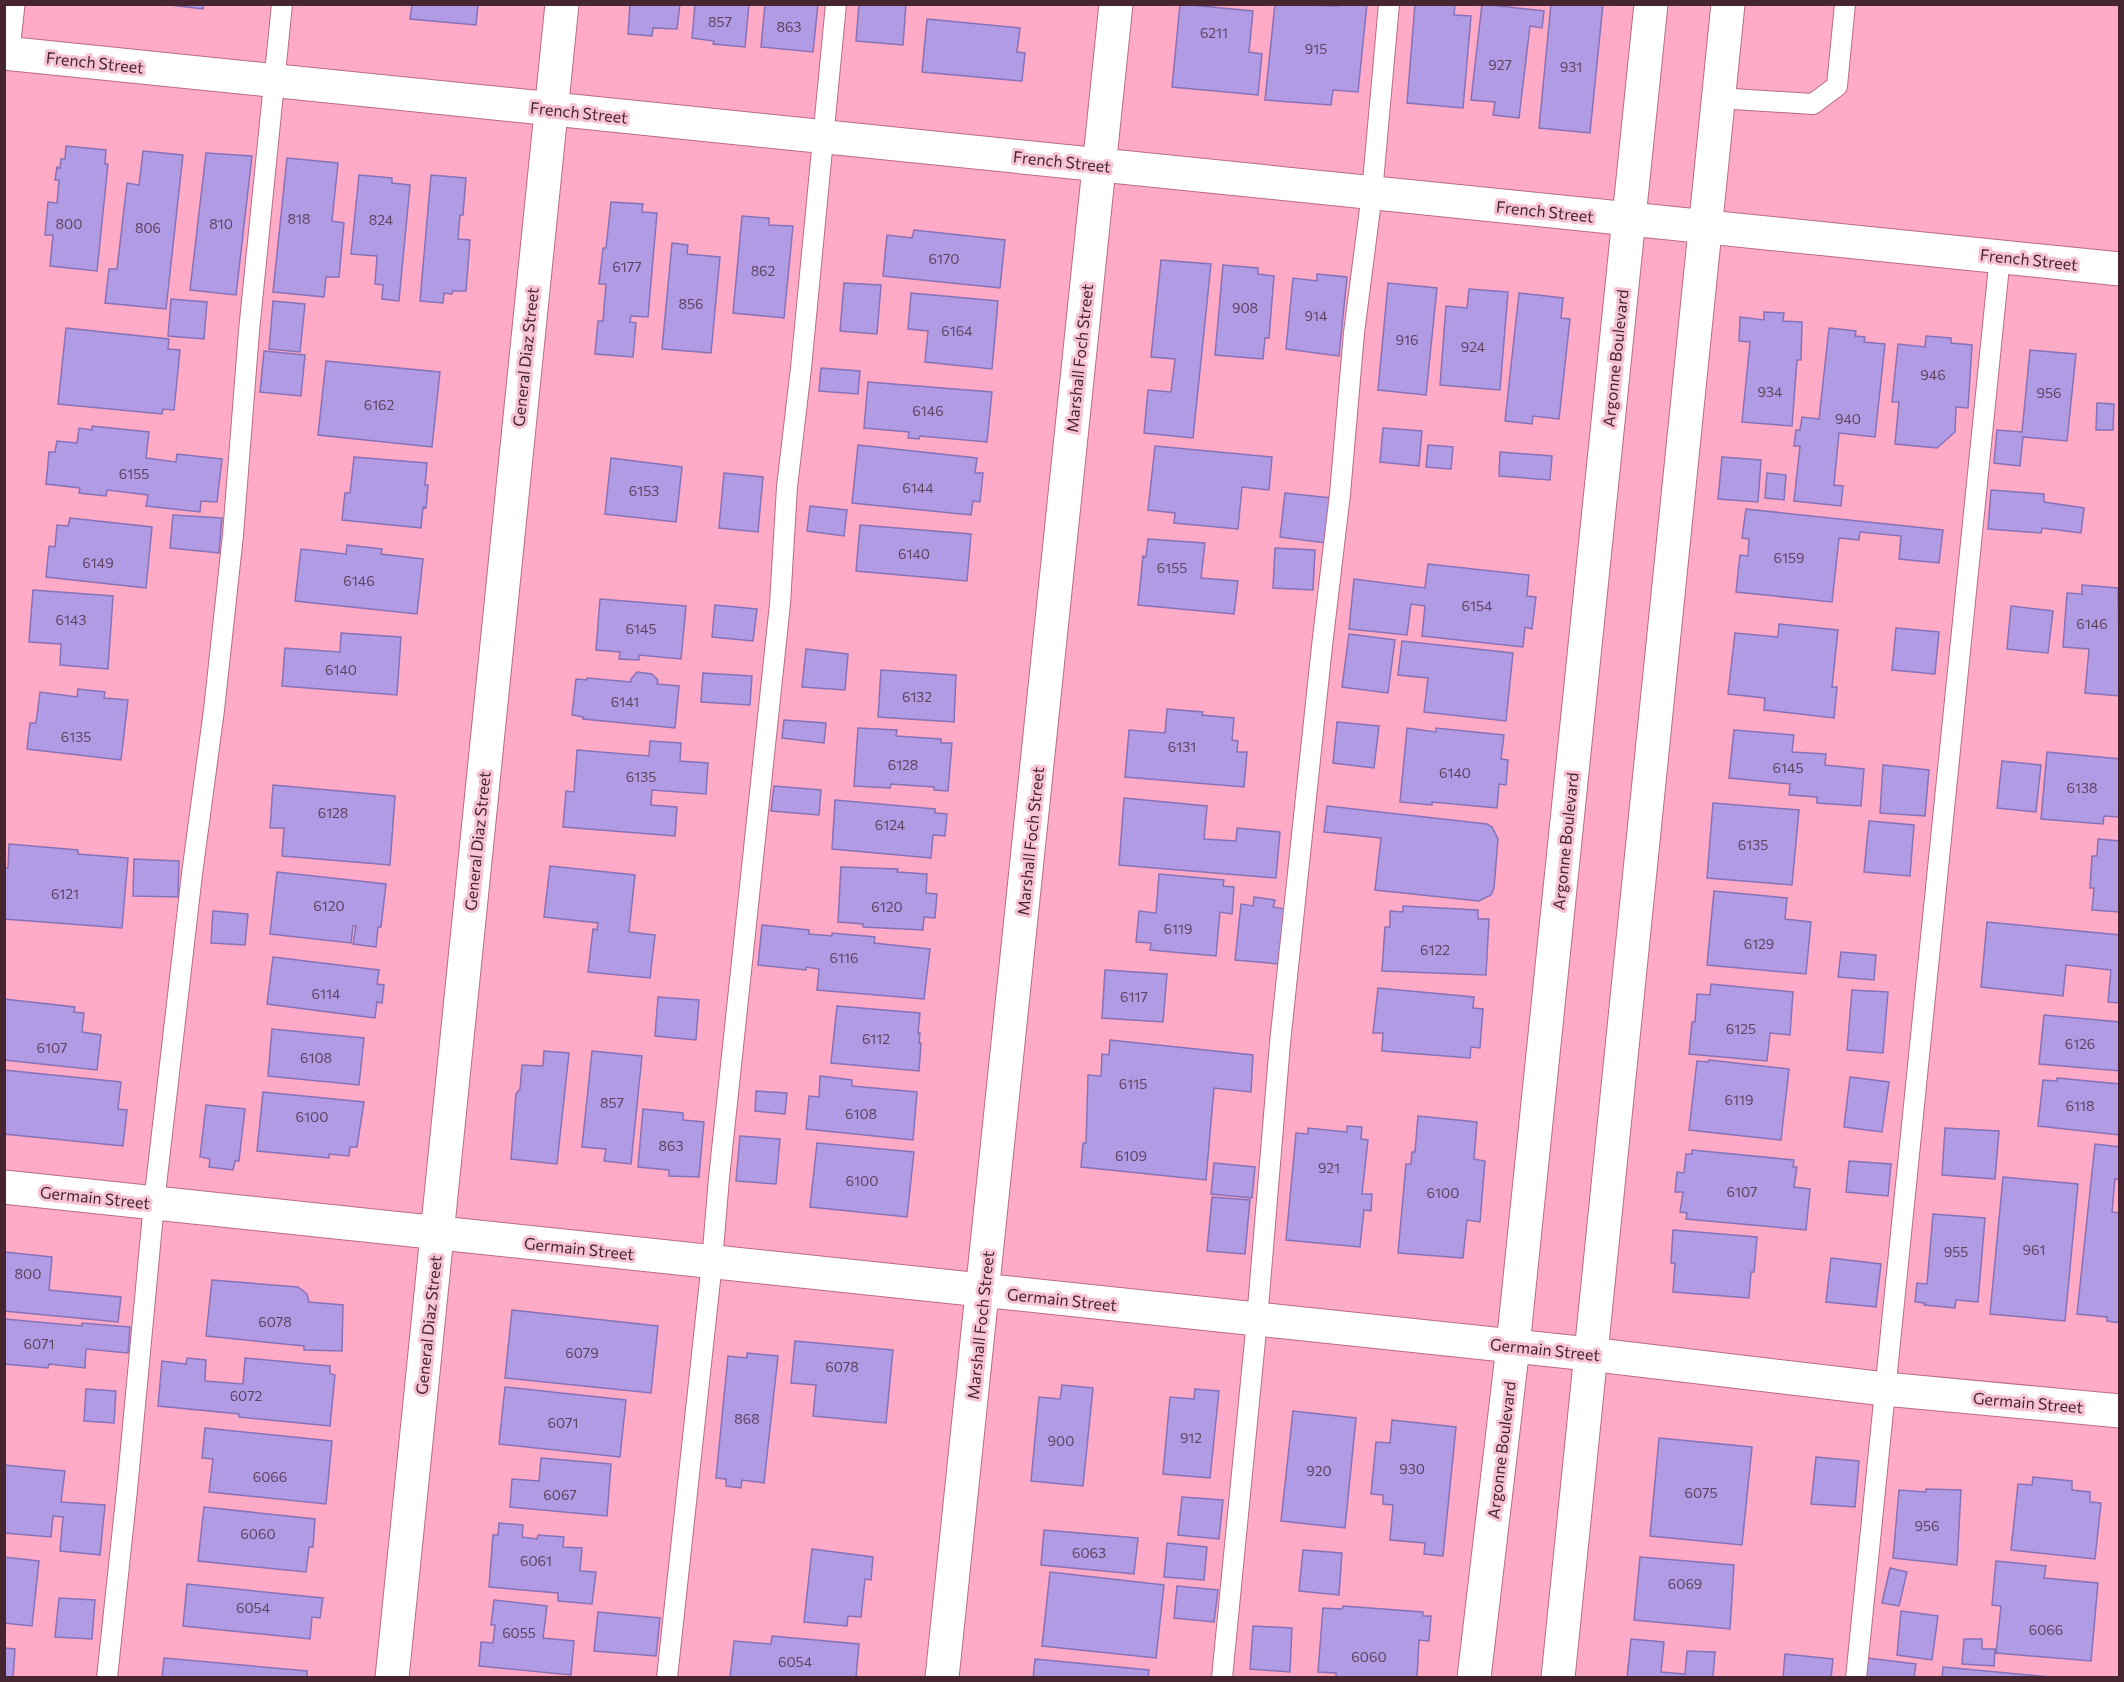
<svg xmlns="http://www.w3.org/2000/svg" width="2124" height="1682" font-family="Commissioner,sans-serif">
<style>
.building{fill:#b09be4;stroke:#8772b8;stroke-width:1.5}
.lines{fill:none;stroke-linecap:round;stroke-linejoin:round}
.lane-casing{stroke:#b96a87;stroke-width:22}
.street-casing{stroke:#b96a87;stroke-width:35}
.lane{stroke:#fff;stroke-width:20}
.street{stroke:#fff;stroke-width:33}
.labels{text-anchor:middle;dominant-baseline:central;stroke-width:6;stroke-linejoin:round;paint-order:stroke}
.number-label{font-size:14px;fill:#60425e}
.street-label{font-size:16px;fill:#462531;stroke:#f7c3d4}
</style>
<rect width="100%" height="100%" fill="#ffaac7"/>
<path class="building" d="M161,4H204L203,9Z
M412,4H478L476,25L410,19Z
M630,4H680L677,29L653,28L652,36L628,34Z
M695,4H749L745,47L713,44L714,41L692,38Z
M765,4H818L813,52L761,47Z
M859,4H906L903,45L856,41Z
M1180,4L1253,11L1249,52L1262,54L1258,95L1172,87Z
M1275,4L1337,6V4H1367L1358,92L1333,90L1331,105L1265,100Z
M1415,4H1455L1454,15L1471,16L1463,108L1407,103Z
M1482,4L1544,11L1542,28L1530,26L1519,118L1493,115L1495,102L1471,100Z
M1551,4H1603L1590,133L1539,128Z
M927,19L1020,28L1017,52L1025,53L1022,81L922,72Z
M66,146L106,150L105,164H108L97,271L50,266L53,235H45L48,202L57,203L59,180H55L57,167L60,168L61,159H65Z
M143,151L183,155L166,309L105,303L109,269H117L127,183L139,185Z
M206,153L252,156L236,295L190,290Z
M287,158L338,163L332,221L344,223L339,277H326L324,297L273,292Z
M359,175L392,178V183L410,185L399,301L382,299L383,285L375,284L377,256L351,254Z
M431,175L466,178L463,215H460L458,239L470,240L466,291H453L452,294L444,293L443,303L420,301Z
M611,202L643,204L642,212L657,213L648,317L631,316L630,322L636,323L633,357L595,354L598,321H603L606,284H599L603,248H606Z
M742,216L769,218V225L793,226L784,318L733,313Z
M914,230L1005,240L1000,288L883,276L887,235L912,238Z
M672,243L688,245L687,254L720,257L711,353L662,349Z
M1161,260L1211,264L1193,438L1144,433L1148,390L1171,392L1175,359L1151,357Z
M1223,265L1258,268V274L1274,276L1269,338H1265L1263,359L1215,355Z
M1317,274L1347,277L1339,356L1286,349L1293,278L1317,281Z
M844,283L881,285L877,334L840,331Z
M1388,283L1437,288L1426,395L1378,390Z
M1469,289L1508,292L1500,390L1440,385L1446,306L1467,308Z
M911,293L998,301L992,369L925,362L928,331L908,329Z
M1519,293L1563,298L1561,318L1570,319L1559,419L1533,416L1532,424L1505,421Z
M171,299L207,302L204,339L168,336Z
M273,301L305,304L300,352L269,349Z
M1764,312L1784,313L1783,321L1802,322L1801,360H1797L1792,426L1742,422L1750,342L1739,341L1740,317L1764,320Z
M66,328L169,339L168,349L180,350L174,410L163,409L162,414L58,404Z
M1829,328L1856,331L1855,336L1865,337L1864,342L1885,344L1875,437L1839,433L1834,485L1843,486L1841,506L1794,501L1800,446H1794L1796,430H1800L1802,417L1819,419Z
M1926,336L1951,338V343L1972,345L1968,408L1956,407L1955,432L1937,448L1895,444L1899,402H1892L1898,344L1925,347Z
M2030,350L2076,354L2067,441L2023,437L2020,466L1994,463L1997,430L2022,432Z
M264,351L305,355L301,396L260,392Z
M326,361L440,372L432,447L318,435Z
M821,368L860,371L858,394L819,391Z
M868,382L992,392L987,442L920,436L919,439L908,438L909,432L864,428Z
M2097,403L2114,404L2113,430H2096Z
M92,426L149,432L146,458L176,462L177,454L222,459L217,502L201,501L200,512L146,506L148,495L107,490L106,496L79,493L80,488L46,484L49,452H55L57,441L77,443L79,428L92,430Z
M1383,428L1422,431L1419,466L1380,462Z
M858,445L977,458L975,473H983L980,502L973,501L971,515L852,503Z
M1428,445L1453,447L1451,469L1426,467Z
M1155,446L1272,457L1269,490L1242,487L1238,529L1174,523L1175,513L1148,510Z
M1500,452L1552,456L1550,480L1499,476Z
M354,457L427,463L425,485H428L426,508L423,507L421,528L342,520L345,493H350Z
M1722,457L1761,460L1758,502L1718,499Z
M611,458L682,467L676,522L605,514Z
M724,473L763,477L758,532L719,528Z
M1767,473L1786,475L1784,500L1765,498Z
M1991,490L2044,494V502L2084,508L2081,533L2042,528L2041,533L1988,529Z
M1285,493L1331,498L1326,543L1280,537Z
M810,506L847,510L844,536L807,531Z
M1746,509L1943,530L1939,563L1899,559L1901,536L1860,532L1859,540L1839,538L1832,602L1736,592L1740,555L1748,556L1749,539L1742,538Z
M173,515L222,518L219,553L170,548Z
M70,518L152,527L146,588L46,577L49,546L55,547L57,525L68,526Z
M860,525L971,534L967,581L856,571Z
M1148,539L1205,543L1201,578L1238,581L1234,614L1138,605L1143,556L1146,557Z
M347,545L382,549L381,554L423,559L417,614L295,601L301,549L346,554Z
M1275,548L1315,550L1313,590L1273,588Z
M1428,564L1529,575L1527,596L1536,597L1532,629L1525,627L1523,647L1422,636L1425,606L1411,604L1407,635L1349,629L1354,579L1425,588Z
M2082,585L2118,588L2120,696L2085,693L2089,649L2063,647L2067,593L2082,594Z
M33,590L113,596L108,669L60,665L61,644L29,642Z
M600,599L686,606L681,659L639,655V660L619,659L620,652L596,650Z
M715,605L757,609L753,641L712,637Z
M2011,606L2053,611L2048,653L2007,649Z
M1779,624L1838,630L1832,687H1837L1834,718L1764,710L1765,698L1728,694L1735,633L1778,637Z
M1896,628L1939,632L1935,674L1892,670Z
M341,633L401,637L397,695L282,686L285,648L340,652Z
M1349,634L1395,640L1388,693L1342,687Z
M1402,641L1513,653L1506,721L1424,712L1428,678L1398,675Z
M806,649L848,654L845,690L802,687Z
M881,670L956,675L954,722L878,717Z
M637,672L652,674L658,680L657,684L679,686L675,728L583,719V717L572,715L576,679L587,680V678L631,682V679Z
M703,673L752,676L750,705L701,702Z
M78,689L105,692L104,698L128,700L121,760L27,749L30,723H36L40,692L77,697Z
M1167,709L1203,712L1202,715L1234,718L1232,740L1238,741L1237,752H1247L1244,787L1125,777L1129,730L1165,733Z
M784,720L826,723L824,743L782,738Z
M1337,722L1379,726L1374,768L1333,763Z
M858,728L897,730L896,736L941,739V743H952L948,791L934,790V787L891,784L890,788L854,786Z
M1407,728L1436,732V728L1504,735L1501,759L1508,760L1506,785L1499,784L1497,808L1432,802V805L1400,802Z
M1734,730L1794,735L1792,752L1826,754L1825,765L1864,769L1861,806L1817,803V797L1789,795L1790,784L1729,778Z
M650,741L681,743L680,761L708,763L706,794L652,790L651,805L677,807L675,836L563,827L566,791L574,792L577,750L649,756Z
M2047,752L2120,759V817L2104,816L2103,824L2041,819Z
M2002,761L2041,765L2036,812L1997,808Z
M1883,765L1929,770L1925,816L1880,813Z
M273,785L395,796L390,865L282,856L284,828H270Z
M774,786L821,790L819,815L771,811Z
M1124,798L1207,806L1204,839L1236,841L1237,828L1280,832L1276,878L1119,865Z
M835,800L935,809V813L947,814L945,836L933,835L931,858L832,849Z
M1713,803L1799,810L1792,885L1707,878Z
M1327,806L1487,824L1492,827L1498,839L1494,888L1491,895L1479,901L1375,890L1381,838L1324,832Z
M1869,821L1914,825L1910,876L1864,872Z
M2098,839L2120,841V912L2092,910L2094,888H2090L2092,856H2097Z
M9,844L78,850V854L128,858L122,928L4,919V868H8Z
M134,859L179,861L178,897L133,896Z
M550,866L635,875L629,932L655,935L650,978L588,972L593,929L597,930L598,923L544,917Z
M841,867L898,869L897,872L927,874L926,893L937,894L935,918L924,917L923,930L863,927V924L838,922Z
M277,872L386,884L381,927H378L376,947L353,944L356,926H353L351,943L270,934Z
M1159,874L1224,880L1223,886L1234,887L1232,914L1220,912L1216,956L1150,950L1151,943L1136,942L1139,911L1156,913Z
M1714,891L1787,898L1785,919L1811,922L1806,974L1707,965Z
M1254,897L1275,900L1273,907L1285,909L1279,964L1235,960L1241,904L1253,906Z
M1403,906L1478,910V919H1489L1486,975L1382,971L1385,927H1390V911L1403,912Z
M213,911L248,914L245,945L211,943Z
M1987,922L2120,935V1003L2108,1002L2111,970L2066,965L2063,996L1981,987Z
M762,925L809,930V934L832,936V933L875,937L874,943L930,949L924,999L817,990L819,969L806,967V970L758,965Z
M1841,952L1876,955L1874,980L1838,977Z
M273,957L379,970L377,984L384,985L382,1003L377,1002L375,1018L267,1004Z
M1105,970L1167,974L1163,1022L1102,1018Z
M1711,984L1793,992L1790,1035L1770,1033L1767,1061L1689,1054L1692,1022H1695L1697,994L1710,995Z
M1378,988L1474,997L1473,1008L1483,1009L1480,1048L1471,1047L1470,1058L1382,1051L1383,1033H1373Z
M1852,990L1888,992L1883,1053L1847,1050Z
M658,997L699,1000L696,1040L655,1036Z
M4,999L75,1007L74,1012L84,1013L82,1032L101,1035L97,1070L4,1060Z
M837,1006L920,1013L918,1033H920L919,1043H921L919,1071L831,1063Z
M2044,1015L2120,1022V1071L2039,1064Z
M272,1029L364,1038L359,1085L268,1076Z
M1110,1040L1253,1055L1251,1092L1214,1088L1206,1180L1081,1167L1083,1143H1086L1088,1075L1101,1076L1102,1054L1109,1055Z
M544,1051L569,1053L557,1164L511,1159L516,1094L520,1089L522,1065L543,1066Z
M592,1051L642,1056L631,1164L604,1161L606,1149L582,1147Z
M1709,1060L1789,1069L1781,1140L1689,1130L1697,1061L1708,1062Z
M4,1070L121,1082L118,1109L127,1110L123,1146L4,1134Z
M820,1076L852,1080V1086L917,1092L913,1140L806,1129L809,1096L819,1097Z
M1850,1077L1889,1082L1882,1132L1844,1127Z
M2057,1078L2120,1084V1135L2038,1126L2043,1080L2057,1081Z
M756,1091L787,1093L785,1114L755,1111Z
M263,1092L364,1102L357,1147H350L349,1156L329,1154V1158L257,1151Z
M206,1105L245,1109L239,1161H235L233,1170L209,1167L210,1159L200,1157Z
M643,1109L683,1113V1120L704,1122L699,1177L669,1176V1170L638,1167Z
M1418,1116L1477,1122L1474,1159L1485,1161L1480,1222L1467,1220L1463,1258L1398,1253L1406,1164H1411L1412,1152H1415Z
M1347,1126L1362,1127L1361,1139L1368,1140L1362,1194H1372L1371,1211L1364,1210L1360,1247L1286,1240L1296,1133L1308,1134V1128L1347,1132Z
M1945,1128L1999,1131L1995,1179L1942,1175Z
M740,1136L780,1139L776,1184L736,1181Z
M817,1143L914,1152L907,1217L810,1207Z
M2095,1144L2120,1147V1179H2115L2112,1212L2120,1213V1323L2107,1321V1317L2077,1314Z
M1692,1150L1794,1160L1793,1167H1797L1794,1187L1810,1189L1806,1230L1686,1219L1687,1213L1680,1212L1683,1192H1675L1677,1172L1684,1173L1686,1154H1692Z
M1849,1161L1891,1164L1888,1196L1846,1192Z
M1214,1163L1255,1167L1252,1198L1211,1194Z
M2003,1177L2078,1184L2065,1321L1990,1314Z
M1212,1197L1250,1200L1245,1254L1207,1251Z
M1933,1214L1985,1218L1978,1302L1956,1300L1955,1308L1924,1305L1925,1303L1915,1302L1917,1283L1927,1284Z
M1673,1230L1757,1237L1754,1272H1751L1749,1298L1673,1292L1675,1263H1671Z
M4,1252L52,1257L49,1290L121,1297L118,1322L4,1311Z
M1831,1258L1881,1264L1876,1307L1826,1302Z
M212,1280L298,1287L307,1294L309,1302L343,1305L342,1351L304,1350V1346L206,1336Z
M512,1310L658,1326L651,1393L505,1378Z
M4,1319L82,1326V1323L130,1327L128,1353L86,1349L85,1368L49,1364L48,1368L4,1364Z
M795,1341L893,1350L886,1423L813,1416L816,1385L791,1383Z
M747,1353L778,1356L764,1483L742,1480L741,1488L726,1486V1479L716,1478L728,1356L747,1358Z
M187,1358L206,1360L205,1381L243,1384L245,1358L330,1366V1374L335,1375L330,1426L239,1417V1414L158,1406L162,1361L186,1364Z
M1062,1385L1093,1388L1083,1486L1031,1481L1039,1397L1060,1399Z
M505,1387L626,1400L620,1457L499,1444Z
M86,1389L116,1391L114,1423L84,1421Z
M1195,1389L1219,1391L1210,1478L1163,1474L1170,1397L1194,1399Z
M1293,1411L1356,1418L1345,1528L1281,1521Z
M1392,1420L1456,1427L1443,1556L1424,1554L1425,1543L1390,1540L1393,1505L1383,1504V1495L1371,1494L1376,1442L1390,1443Z
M205,1428L332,1441L326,1504L209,1492L213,1459L202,1458Z
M1659,1438L1752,1447L1742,1545L1650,1536Z
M1816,1457L1859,1461L1855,1507L1811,1504Z
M541,1458L611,1464L607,1516L510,1507L512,1479L539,1481Z
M4,1465L65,1471L61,1502L105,1505L100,1555L60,1551L63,1517L53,1516L51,1537L4,1533Z
M2033,1477L2072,1481V1490L2090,1492V1502L2101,1503L2095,1559L2011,1550L2018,1484L2032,1485Z
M1926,1489L1961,1490L1957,1565L1893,1558L1899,1490L1926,1492Z
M1182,1497L1223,1500L1219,1539L1178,1535Z
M204,1507L315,1519L313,1547H309L306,1572L198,1561Z
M499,1523L523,1525L522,1537L537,1539L538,1535L564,1537L563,1547L582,1548L580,1571L596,1572L592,1604L558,1601V1593L489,1587L493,1535H498Z
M1044,1530L1138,1538L1134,1574L1041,1565Z
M1167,1543L1207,1547L1204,1580L1164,1577Z
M812,1549L873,1557L871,1580L865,1579L861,1617L848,1616L847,1626L804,1622Z
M1303,1550L1342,1553L1339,1595L1299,1591Z
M4,1557L39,1561L32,1626L4,1623Z
M1640,1557L1734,1565L1730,1629L1634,1620Z
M1996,1561L2046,1566L2044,1578L2098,1583L2091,1661L1996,1653L2001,1606L1992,1605Z
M1890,1568L1907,1572L1899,1606L1882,1603Z
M1050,1572L1164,1585L1156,1658L1042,1646Z
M187,1584L323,1598L320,1618L312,1617L310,1639L183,1626Z
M1177,1586L1218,1590L1214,1622L1174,1618Z
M59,1598L95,1600L92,1639L55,1637Z
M494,1600L547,1606L543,1638L574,1641L571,1675L479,1666L481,1642L493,1643L495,1625H491Z
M1343,1606L1423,1612V1616H1431L1429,1641L1419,1640L1417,1678H1336V1673L1318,1672L1323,1608L1342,1609Z
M1901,1611L1938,1616L1932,1660L1897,1655Z
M598,1612L660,1618L656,1656L594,1651Z
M1253,1626L1292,1628L1290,1672L1250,1669Z
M772,1636L859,1644L856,1678H730L734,1641L771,1644Z
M1631,1639L1664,1642L1661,1672L1685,1674L1687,1651L1715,1652L1713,1677L1719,1678H1627Z
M1964,1639H1982V1649H1995L1994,1666L1962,1664Z
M4,1648L15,1649L13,1678H4Z
M1785,1654L1833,1659L1831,1678H1783Z
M164,1658L307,1671V1678H162Z
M1867,1658L1916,1664L1914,1678H1864Z
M1035,1659L1149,1670L1148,1678H1033Z
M1943,1667L2061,1678H1942Z"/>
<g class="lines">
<g class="lane-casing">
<path id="lane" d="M1718,98L1813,104L1837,86L1845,4
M107,1678L127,1490L154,1203L192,874L214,710L233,535L249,331L282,4
M667,1678L712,1262L719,1178L780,604L787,487L801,368L836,4
M1222,1678L1257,1320L1280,1043L1322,646L1340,494L1354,333L1372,193L1389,4
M1856,1678L2000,256"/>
</g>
<g class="street-casing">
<path id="street" d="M4,41L8,4
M4,53L2120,269
M4,1187L1589,1354L1885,1389L2120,1411
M392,1678L562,4
M942,1678L1116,4
M1474,1678L1513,1346L1651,4
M1558,1678L1728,4"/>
</g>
<use href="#lane" class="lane"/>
<use href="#street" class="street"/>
</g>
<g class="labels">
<g class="number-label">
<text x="720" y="21">857</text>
<text x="789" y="26">863</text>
<text x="1214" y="32">6211</text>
<text x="1316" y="48">915</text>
<text x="1500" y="64">927</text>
<text x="1571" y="66">931</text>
<text x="299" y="218">818</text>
<text x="381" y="219">824</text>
<text x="69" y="223">800</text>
<text x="221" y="223">810</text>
<text x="148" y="227">806</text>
<text x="944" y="258">6170</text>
<text x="627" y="266">6177</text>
<text x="763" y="270">862</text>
<text x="691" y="303">856</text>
<text x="1245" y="307">908</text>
<text x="1316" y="315">914</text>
<text x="957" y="330">6164</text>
<text x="1407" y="339">916</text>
<text x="1473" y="346">924</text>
<text x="1933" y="374">946</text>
<text x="1770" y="391">934</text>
<text x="2049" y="392">956</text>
<text x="379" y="404">6162</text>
<text x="928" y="410">6146</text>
<text x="1848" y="418">940</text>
<text x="134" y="473">6155</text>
<text x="918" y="487">6144</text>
<text x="644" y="490">6153</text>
<text x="914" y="553">6140</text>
<text x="1789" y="557">6159</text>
<text x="98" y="562">6149</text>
<text x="1172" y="567">6155</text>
<text x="359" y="580">6146</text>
<text x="1477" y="605">6154</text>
<text x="71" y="619">6143</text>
<text x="2092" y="623">6146</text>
<text x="641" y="628">6145</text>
<text x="341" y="669">6140</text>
<text x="917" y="696">6132</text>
<text x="625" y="701">6141</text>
<text x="76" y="736">6135</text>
<text x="1182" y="746">6131</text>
<text x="903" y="764">6128</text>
<text x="1788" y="767">6145</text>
<text x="1455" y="772">6140</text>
<text x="641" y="776">6135</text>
<text x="2082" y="787">6138</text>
<text x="333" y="812">6128</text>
<text x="890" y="824">6124</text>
<text x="1753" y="844">6135</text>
<text x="65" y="893">6121</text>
<text x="329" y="905">6120</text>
<text x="887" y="906">6120</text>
<text x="1178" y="928">6119</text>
<text x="1759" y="943">6129</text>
<text x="1435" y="949">6122</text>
<text x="844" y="957">6116</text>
<text x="326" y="993">6114</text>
<text x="1134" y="996">6117</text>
<text x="1741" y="1028">6125</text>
<text x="876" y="1038">6112</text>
<text x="2080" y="1043">6126</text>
<text x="52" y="1047">6107</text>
<text x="316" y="1057">6108</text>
<text x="1133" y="1083">6115</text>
<text x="1739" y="1099">6119</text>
<text x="612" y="1102">857</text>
<text x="2080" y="1105">6118</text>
<text x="861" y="1113">6108</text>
<text x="312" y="1116">6100</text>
<text x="671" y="1145">863</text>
<text x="1131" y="1155">6109</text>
<text x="1329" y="1167">921</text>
<text x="862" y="1180">6100</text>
<text x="1742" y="1191">6107</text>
<text x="1443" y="1192">6100</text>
<text x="2034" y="1249">961</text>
<text x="1956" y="1251">955</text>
<text x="28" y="1273">800</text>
<text x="275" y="1321">6078</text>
<text x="39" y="1343">6071</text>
<text x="582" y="1352">6079</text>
<text x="842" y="1366">6078</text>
<text x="246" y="1395">6072</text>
<text x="747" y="1418">868</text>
<text x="563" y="1422">6071</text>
<text x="1191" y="1437">912</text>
<text x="1061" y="1440">900</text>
<text x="1412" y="1468">930</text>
<text x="1319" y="1470">920</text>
<text x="270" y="1476">6066</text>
<text x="1701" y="1492">6075</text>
<text x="560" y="1494">6067</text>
<text x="1927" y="1525">956</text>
<text x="258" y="1533">6060</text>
<text x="1089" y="1552">6063</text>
<text x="536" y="1560">6061</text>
<text x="1685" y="1583">6069</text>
<text x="253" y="1607">6054</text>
<text x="2046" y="1629">6066</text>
<text x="519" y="1632">6055</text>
<text x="1369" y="1656">6060</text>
<text x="795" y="1661">6054</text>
</g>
<g class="street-label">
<text transform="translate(95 62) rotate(6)">French Street</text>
<text transform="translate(579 112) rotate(6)">French Street</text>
<text transform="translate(1062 161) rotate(6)">French Street</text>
<text transform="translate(1545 211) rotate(6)">French Street</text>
<text transform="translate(2029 259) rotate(6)">French Street</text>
<text transform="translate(525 357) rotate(-84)">General Diaz Street</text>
<text transform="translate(1079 358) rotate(-84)">Marshall Foch Street</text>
<text transform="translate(1615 358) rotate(-84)">Argonne Boulevard</text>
<text transform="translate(477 841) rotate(-84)">General Diaz Street</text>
<text transform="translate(1030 841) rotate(-84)">Marshall Foch Street</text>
<text transform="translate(1565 841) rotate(-84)">Argonne Boulevard</text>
<text transform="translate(95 1197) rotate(6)">Germain Street</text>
<text transform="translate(579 1248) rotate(6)">Germain Street</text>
<text transform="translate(1062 1299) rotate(6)">Germain Street</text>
<text transform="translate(428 1325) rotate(-84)">General Diaz Street</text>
<text transform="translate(980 1325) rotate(-84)">Marshall Foch Street</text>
<text transform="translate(1545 1349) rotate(6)">Germain Street</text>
<text transform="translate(2028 1402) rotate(5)">Germain Street</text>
<text transform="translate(1501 1450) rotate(-83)">Argonne Boulevard</text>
</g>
</g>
<rect width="2124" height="1682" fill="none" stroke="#462531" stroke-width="12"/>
</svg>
